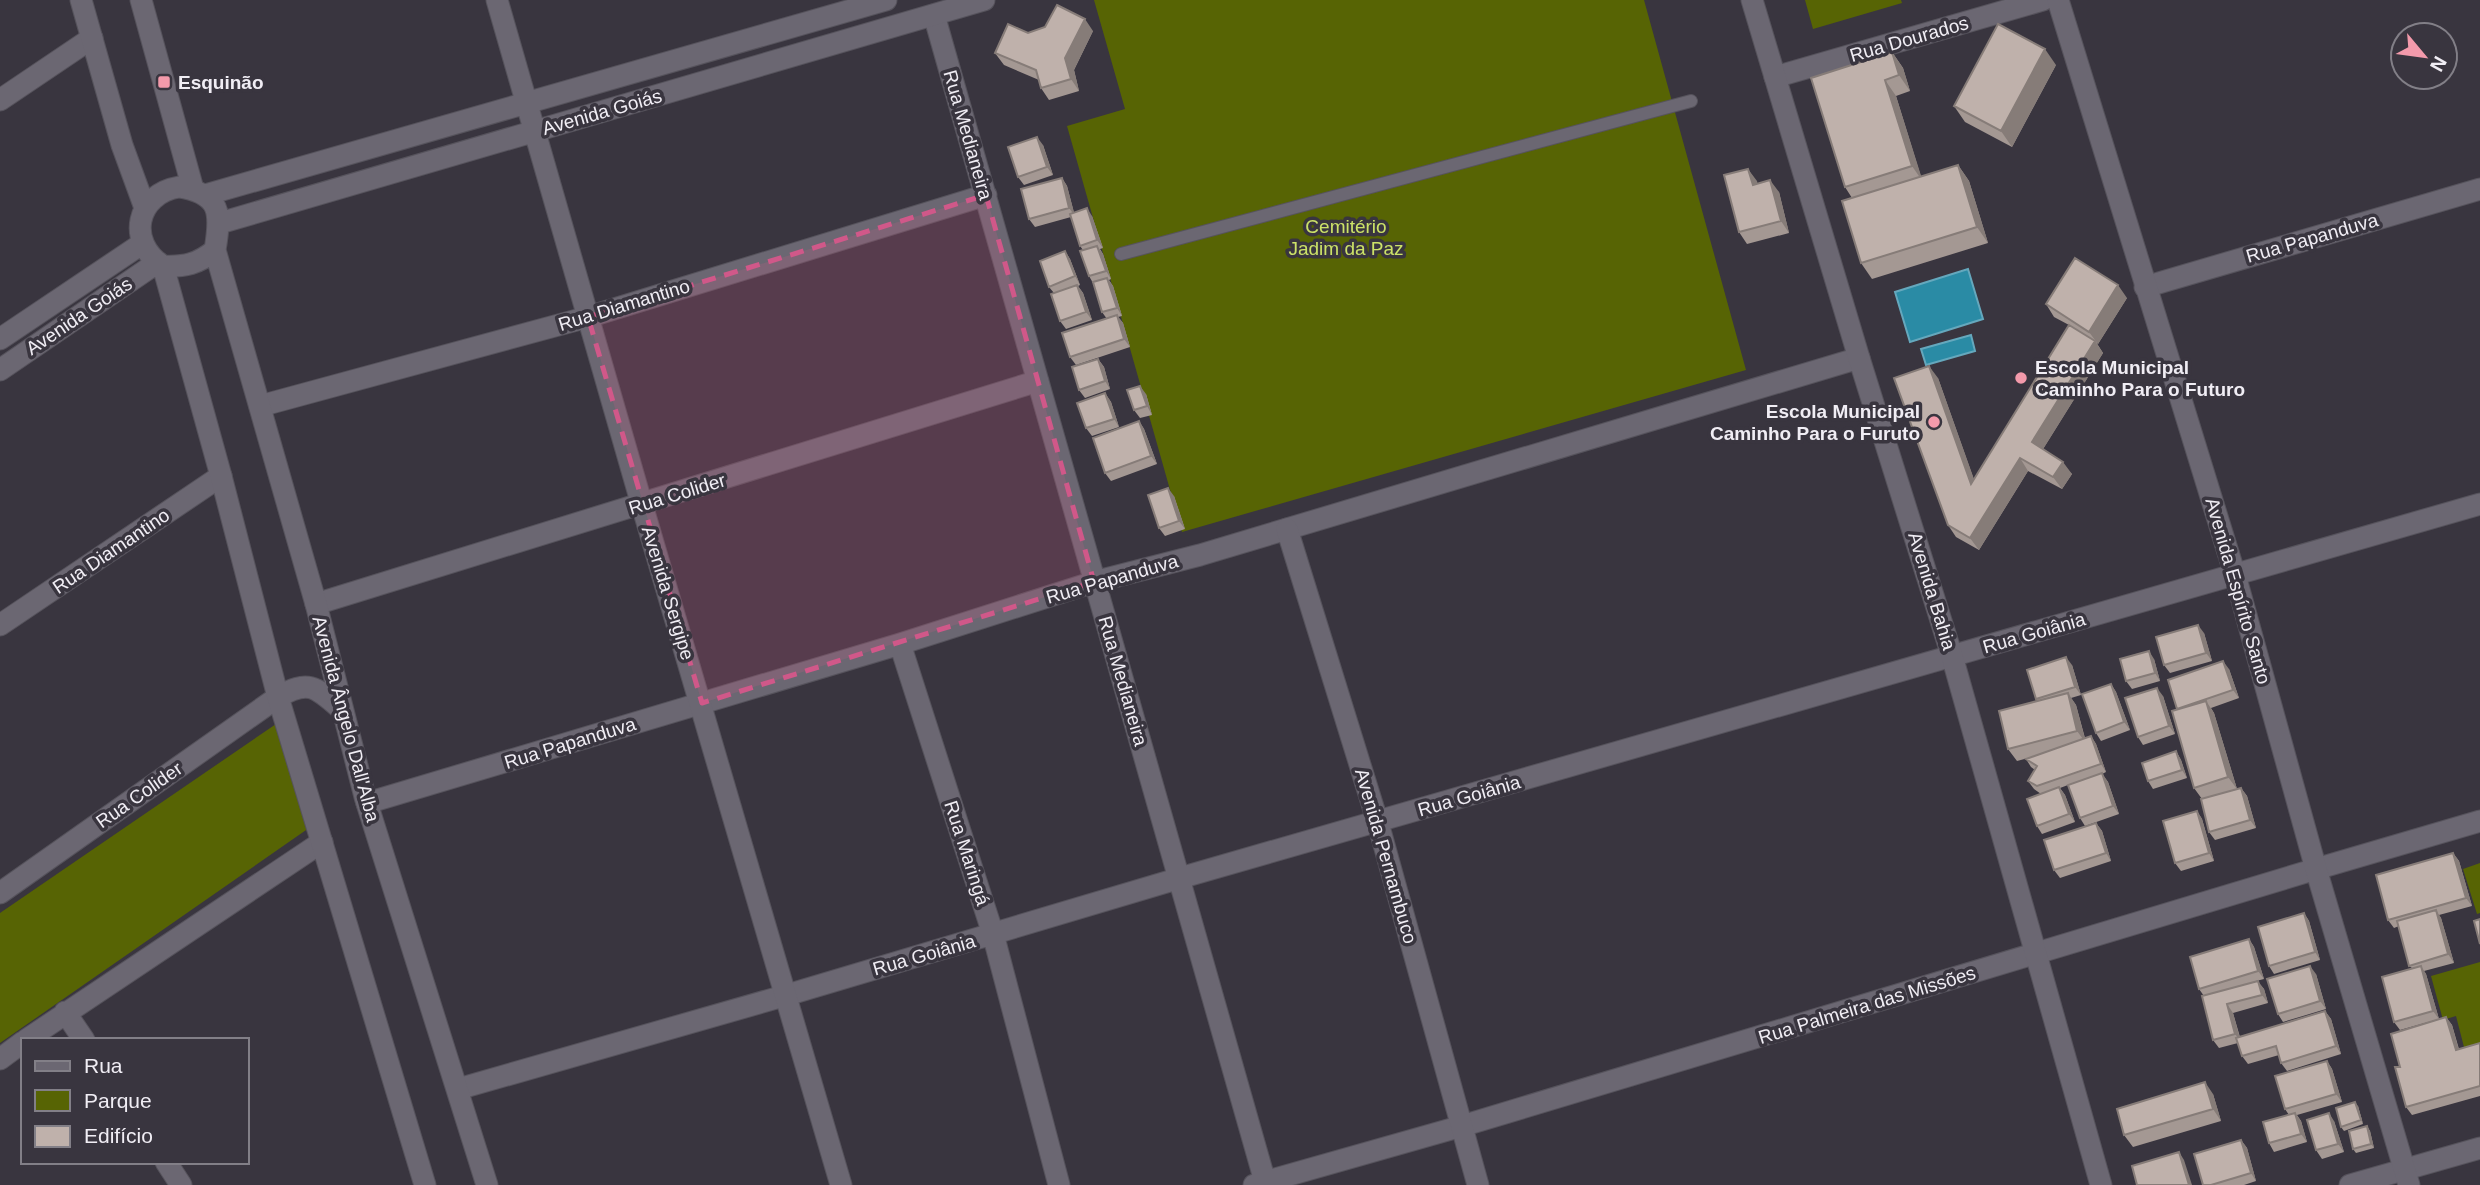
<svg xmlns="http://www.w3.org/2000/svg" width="2480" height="1185" font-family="Arial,sans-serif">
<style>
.green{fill:#576404}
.water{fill:#2a8ba5;stroke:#65a8bd;stroke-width:2}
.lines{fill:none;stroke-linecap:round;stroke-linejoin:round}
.lane-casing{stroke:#56535c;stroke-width:14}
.street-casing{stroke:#56535c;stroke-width:23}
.secondary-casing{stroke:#56535c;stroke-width:23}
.lane{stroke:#6b6772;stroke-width:12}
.street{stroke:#6b6772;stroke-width:21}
.secondary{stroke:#6b6772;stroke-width:21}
.wall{fill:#a49893}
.shaded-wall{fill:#867c78}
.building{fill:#bfb1ab;stroke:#867c78;stroke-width:2}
.marked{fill:#d05889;fill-opacity:0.2;stroke:#d05889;stroke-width:5;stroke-dasharray:14 9;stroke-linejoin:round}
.poi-dot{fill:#f39aab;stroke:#39353f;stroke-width:2.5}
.labels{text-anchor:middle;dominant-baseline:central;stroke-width:7;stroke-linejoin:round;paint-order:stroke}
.street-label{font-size:19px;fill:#f0edf4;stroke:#39353f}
.poi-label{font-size:19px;font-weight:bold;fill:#f0edf4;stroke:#39353f;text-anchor:start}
.park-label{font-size:19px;fill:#cce268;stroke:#39353f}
</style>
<rect width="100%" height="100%" fill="#39353f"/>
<path class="green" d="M1094,0H1644L1746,370L1182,532L1067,126L1125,109Z
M1805,0H1901L1902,3L1813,29Z
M279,722L309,828L0,1043V913Z
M2480,863V913L2477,914L2463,869Z
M2480,962V1043L2464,1047L2456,1016L2443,1020L2431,976Z"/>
<path class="water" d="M1968,269L1983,319L1910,342L1895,292Z
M1971,335L1975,351L1926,365L1921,349Z"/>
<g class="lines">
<g class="lane-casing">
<path id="lane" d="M1121,254L1691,101"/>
</g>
<g class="street-casing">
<path id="street" d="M934,15L1266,1185
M1775,77L2043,0
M0,100L92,38
M2145,287L2480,189
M260,406L588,317L986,195
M316,604L1038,381
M0,625L221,476
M900,644L993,934L1059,1185
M367,803L900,644L1094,582L1200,555L1859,358
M0,893L278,697
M65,1012L84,1040
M26,1040L322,842
M0,1059L23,1042
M458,1089L787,995L1180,878L2480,504
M166,1162L181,1185
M1254,1185L1462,1126L2316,869L2480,821
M2350,1185L2480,1148"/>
</g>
<g class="secondary-casing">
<path id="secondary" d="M81,0L122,145L145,208
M141,0L193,189
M497,0L642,505L841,1185
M1752,0L1859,358L1952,656L2101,1185
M2058,0L2235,575L2316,869L2409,1185
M179,187C222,194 221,214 215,250C198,264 185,267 163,266C126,242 136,194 179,187Z
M205,195L886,0
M220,223L984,0
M215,250L316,604L365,797L487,1185
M163,266L221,476L278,697L425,1185
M0,339L143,243
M0,370L158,262
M1287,529L1378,823L1478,1185
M278,697C309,679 316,687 341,709"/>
</g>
<use href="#lane" class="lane"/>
<use href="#street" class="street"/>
<use href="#secondary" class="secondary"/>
</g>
<path class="wall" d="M1093,31L1074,70L1079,91L1049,100L1041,88L1039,80L1004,65L995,53L1028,33Z
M1892,52L1903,68L1910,91L1896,96L1921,177L1958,165L1969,181L1988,243L1872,279L1861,263L1852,198L1845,187Z
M2056,65L2012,147L1965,122L1954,106Z
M1043,145L1053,175L1024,185L1018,177Z
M1748,169L1757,184L1779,192L1789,233L1747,244L1739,232Z
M1062,178L1067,186L1074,213L1092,216L1103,248L1100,249L1103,254L1111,279L1109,280L1113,286L1122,316L1118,317L1123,323L1130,347L1076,365L1070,357L1107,319L1102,312L1093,283L1089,276L1083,250L1080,246L1071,217L1035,227L1029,219Z
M1065,251L1070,259L1080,285L1078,286L1083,293L1092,320L1066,329L1060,321L1054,293L1049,287Z
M2127,298L2098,344L2096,342L2103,353L2043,449L2072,474L2062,489L2028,471L1979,550L1956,537L1948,525L1938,378L1974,480L2069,325L2054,317L2046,304Z
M1098,359L1104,367L1110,389L1085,398L1079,390Z
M1105,393L1111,402L1119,427L1092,436L1086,428Z
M1146,394L1152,415L1140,418L1134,410Z
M1139,421L1144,429L1157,464L1111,481L1105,473Z
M1174,496L1185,529L1165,536L1159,528Z
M2204,633L2212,661L2170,673L2164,665Z
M2154,659L2160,681L2132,689L2126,681Z
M2072,665L2081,695L2071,698L2076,705L2085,738L2091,736L2096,744L2106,772L2102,774L2108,782L2119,814L2085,826L2080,818L2068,785L2060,788L2065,795L2075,822L2042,834L2037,826L2041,794L2034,789L2028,781L2035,770L2031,767L2026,759L2032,757L2017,761L2008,749L2037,701L2036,699Z
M2229,669L2239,698L2211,708L2214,713L2237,789L2241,788L2247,796L2256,828L2215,840L2209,832L2202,799L2194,788L2177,709Z
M2111,684L2116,692L2130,730L2101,741L2096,733Z
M2163,696L2175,734L2143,745L2138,737Z
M2176,751L2181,760L2187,778L2153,789L2148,781Z
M2197,811L2202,819L2214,861L2181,871L2175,863Z
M2096,823L2102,831L2111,861L2060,878L2054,870Z
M2453,853L2459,861L2472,906L2439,915L2441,918L2454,963L2424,971L2426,974L2439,1019L2400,1030L2394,1022L2412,968L2409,966L2399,926L2394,928L2388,920Z
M2304,913L2309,921L2320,960L2274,974L2269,966Z
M2249,939L2254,947L2264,979L2256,981L2264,989L2268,1003L2233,1013L2240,1037L2325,1011L2331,1019L2341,1054L2287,1071L2281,1063L2279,1055L2248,1064L2242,1056L2238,1043L2219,1048L2213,1040L2204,996L2199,989Z
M2316,974L2326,1009L2283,1022L2278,1014Z
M2446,1017L2452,1025L2459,1049L2480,1043V1096L2412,1115L2406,1107L2400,1067Z
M2327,1061L2332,1069L2342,1102L2297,1115L2301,1121L2307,1142L2274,1152L2269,1143L2289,1115L2285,1109Z
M2213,1094L2221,1121L2133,1147L2124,1135Z
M2358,1106L2363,1124L2344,1131L2341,1127Z
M2334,1121L2344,1152L2322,1159L2316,1150Z
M2367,1126L2370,1131L2374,1148L2356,1153L2353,1149Z
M2241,1140L2247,1148L2256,1181L2244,1185H2203Z"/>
<path class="shaded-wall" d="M1085,19L1093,31L1074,70L1079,91L1071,79L1065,58Z
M2045,49L2056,65L2012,147L2001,131Z
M1892,52L1903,68L1910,91L1899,75Z
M1885,80L1896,96L1923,182L1912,166Z
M1037,137L1043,145L1053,175L1047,167Z
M1958,165L1969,181L1988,243L1977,227Z
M1748,169L1757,181L1761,197L1753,185Z
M1062,178L1067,186L1075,216L1069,208Z
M1770,180L1779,192L1789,233L1781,221Z
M1087,208L1092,216L1103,248L1097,240Z
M1097,246L1103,254L1111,279L1106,271Z
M1065,251L1070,259L1080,285L1075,276Z
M1107,278L1113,286L1122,316L1117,308Z
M1077,285L1083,293L1092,320L1086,312Z
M2118,285L2127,298L2098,344L2089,332Z
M1117,315L1123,323L1130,347L1124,339Z
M2095,341L2103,353L2040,454L2032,442Z
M1098,359L1104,367L1110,389L1105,381Z
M1929,366L1938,378L1980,496L1971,484Z
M1140,386L1146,394L1152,415L1147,406Z
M1105,393L1111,402L1119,427L1114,419Z
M1139,421L1144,429L1157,464L1151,456Z
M2020,458L2028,471L1979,550L1970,538Z
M2063,462L2072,474L2062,489L2053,477Z
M1168,488L1174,496L1185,529L1179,521Z
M2198,625L2204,633L2212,661L2206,653Z
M2149,651L2154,659L2160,681L2155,673Z
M2066,657L2072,665L2081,695L2075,687Z
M2223,661L2229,669L2239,698L2233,690Z
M2111,684L2116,692L2130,730L2124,722Z
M2157,688L2163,696L2175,734L2169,726Z
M2068,693L2076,705L2086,743L2077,731Z
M2206,701L2214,713L2237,789L2228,777Z
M2091,736L2096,744L2106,772L2101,764Z
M2176,751L2181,760L2187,778L2182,770Z
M2102,773L2108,782L2119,814L2113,806Z
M2059,787L2065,795L2075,822L2069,814Z
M2241,788L2247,796L2256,828L2250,820Z
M2197,811L2202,819L2214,861L2209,853Z
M2096,823L2102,831L2111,861L2106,853Z
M2453,853L2459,861L2472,906L2466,898Z
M2436,910L2441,918L2454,963L2448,954Z
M2304,913L2309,921L2320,960L2315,952Z
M2249,939L2254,947L2264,979L2258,971Z
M2310,966L2316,974L2326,1009L2320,1001Z
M2421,966L2426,974L2439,1019L2433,1011Z
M2258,981L2264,989L2268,1003L2262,995Z
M2227,1004L2233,1013L2241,1042L2235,1034Z
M2325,1011L2331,1019L2341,1054L2336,1046Z
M2446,1017L2452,1025L2461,1058L2456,1050Z
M2327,1061L2332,1069L2342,1102L2336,1094Z
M2205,1082L2213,1094L2221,1121L2213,1109Z
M2355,1102L2358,1106L2363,1124L2361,1120Z
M2295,1113L2301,1121L2307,1142L2301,1134Z
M2329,1113L2334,1121L2344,1152L2338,1144Z
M2367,1126L2370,1131L2374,1148L2371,1144Z
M2241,1140L2247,1148L2256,1181L2251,1173Z
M2179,1152L2184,1160L2192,1185H2189Z"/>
<path class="building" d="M1057,5L1085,19L1065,58L1071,79L1041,88L1036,70L995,53L1008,24L1028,33L1045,27Z
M1998,24L2045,49L2001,131L1954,106Z
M1892,52L1899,75L1885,80L1912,166L1845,187L1811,78Z
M1037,137L1047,167L1018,177L1008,147Z
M1958,165L1977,227L1861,263L1842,201Z
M1748,169L1753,185L1770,180L1781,221L1739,232L1724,175Z
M1062,178L1069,208L1029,219L1021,189Z
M1087,208L1097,240L1080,246L1070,214Z
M1097,246L1106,271L1089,276L1080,251Z
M1065,251L1075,276L1049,287L1040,261Z
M2075,258L2118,285L2089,332L2046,304Z
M1107,278L1117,308L1102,312L1093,282Z
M1077,285L1086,312L1060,321L1051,294Z
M1117,315L1124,339L1070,357L1062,333Z
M2069,325L2095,341L2032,442L2063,462L2053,477L2020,458L1970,538L1948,525L1894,378L1929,366L1971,484Z
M1098,359L1105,381L1079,390L1072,367Z
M1140,386L1147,406L1134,410L1127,390Z
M1105,393L1114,419L1086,428L1077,403Z
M1139,421L1151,456L1105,473L1093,438Z
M1168,488L1179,521L1159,528L1148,495Z
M2198,625L2206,653L2164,665L2156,637Z
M2149,651L2155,673L2126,681L2120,659Z
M2066,657L2075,687L2036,699L2027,670Z
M2223,661L2233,690L2177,709L2168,680Z
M2111,684L2124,722L2096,733L2082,694Z
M2157,688L2169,726L2138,737L2125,698Z
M2068,693L2077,731L2008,749L1999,711Z
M2206,701L2228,777L2194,788L2172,711Z
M2091,736L2101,764L2037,786L2028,781L2037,766L2026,759Z
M2176,751L2182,770L2148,781L2142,763Z
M2102,773L2113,806L2080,818L2068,785Z
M2059,787L2069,814L2037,826L2027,799Z
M2241,788L2250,820L2209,832L2201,799Z
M2197,811L2209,853L2175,863L2163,821Z
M2096,823L2106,853L2054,870L2044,840Z
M2453,853L2466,898L2388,920L2376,875Z
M2436,910L2448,954L2409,966L2397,921Z
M2304,913L2315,952L2269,966L2258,927Z
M2480,919V944L2474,921Z
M2249,939L2258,971L2199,989L2190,957Z
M2310,966L2320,1001L2278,1014L2267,979Z
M2421,966L2433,1011L2394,1022L2382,977Z
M2258,981L2262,995L2227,1004L2235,1034L2213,1040L2202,996Z
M2325,1011L2336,1046L2281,1063L2276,1046L2242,1056L2236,1038Z
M2446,1017L2456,1050L2480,1043V1086L2406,1107L2395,1067H2400L2391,1034Z
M2327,1061L2336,1094L2285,1109L2275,1076Z
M2205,1082L2213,1109L2124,1135L2117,1109Z
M2355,1102L2361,1120L2341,1127L2336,1108Z
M2295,1113L2301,1134L2269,1143L2263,1122Z
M2329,1113L2338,1144L2316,1150L2307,1120Z
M2367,1126L2371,1144L2353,1149L2349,1131Z
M2241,1140L2251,1173L2211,1185H2203L2194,1154Z
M2179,1152L2189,1185H2137L2132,1166Z"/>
<path class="marked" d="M986,195L1094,582L702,703L588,317Z"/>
<g class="poi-dot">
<rect x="157" y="75" width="14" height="14" rx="3.5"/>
<circle cx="2021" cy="378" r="7"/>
<circle cx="1934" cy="422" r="7"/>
</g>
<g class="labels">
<g class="street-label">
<text transform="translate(1909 39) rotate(-16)">Rua Dourados</text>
<text transform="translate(602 112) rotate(-16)">Avenida Goiás</text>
<text transform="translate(968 135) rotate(74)">Rua Medianeira</text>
<text transform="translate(2312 238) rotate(-16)">Rua Papanduva</text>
<text transform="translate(624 305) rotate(-17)">Rua Diamantino</text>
<text transform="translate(79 316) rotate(-34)">Avenida Goiás</text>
<text transform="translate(677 494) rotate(-17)">Rua Colider</text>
<text transform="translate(111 551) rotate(-34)">Rua Diamantino</text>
<text transform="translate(1112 579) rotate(-16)">Rua Papanduva</text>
<text transform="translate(1932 591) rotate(73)">Avenida Bahia</text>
<text transform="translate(2238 591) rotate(74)">Avenida Espírito Santo</text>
<text transform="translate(668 593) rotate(73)">Avenida Sergipe</text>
<text transform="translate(2034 633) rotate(-16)">Rua Goiânia</text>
<text transform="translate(1123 681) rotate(74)">Rua Medianeira</text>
<text transform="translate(346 719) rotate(75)">Avenida Ângelo Dall'Alba</text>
<text transform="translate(570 743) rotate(-17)">Rua Papanduva</text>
<text transform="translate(139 795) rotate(-35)">Rua Colider</text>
<text transform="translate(1469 796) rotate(-16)">Rua Goiânia</text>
<text transform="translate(967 853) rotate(72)">Rua Maringá</text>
<text transform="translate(1386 856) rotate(74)">Avenida Pernambuco</text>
<text transform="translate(924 955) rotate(-16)">Rua Goiânia</text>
<text transform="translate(1867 1005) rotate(-17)">Rua Palmeira das Missões</text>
</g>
<g class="poi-label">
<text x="178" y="82">Esquinão</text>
<text x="2035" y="367">Escola Municipal<tspan x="2035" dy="22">Caminho Para o Futuro</tspan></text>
<text x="1920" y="411" text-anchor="end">Escola Municipal<tspan x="1920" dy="22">Caminho Para o Furuto</tspan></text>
</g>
<g class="park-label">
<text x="1346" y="226">Cemitério<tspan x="1346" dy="22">Jadim da Paz</tspan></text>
</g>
</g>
<rect x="21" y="1038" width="228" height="126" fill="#39353f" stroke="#827f87" stroke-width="2"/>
<rect x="35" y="1061" width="35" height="10" fill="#6b6772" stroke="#827f87" stroke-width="2"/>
<text x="84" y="1073" font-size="21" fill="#f0edf4">Rua</text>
<rect x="35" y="1090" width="35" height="21" fill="#576404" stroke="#827f87" stroke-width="2"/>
<text x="84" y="1108" font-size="21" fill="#f0edf4">Parque</text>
<rect x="35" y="1126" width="35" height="21" fill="#bfb1ab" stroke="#827f87" stroke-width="2"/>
<text x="84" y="1143" font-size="21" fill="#f0edf4">Edifício</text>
<g transform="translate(2424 56) rotate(119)"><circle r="33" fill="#39353f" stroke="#827f87" stroke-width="2"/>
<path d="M0-5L12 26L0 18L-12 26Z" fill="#f39aab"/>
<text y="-10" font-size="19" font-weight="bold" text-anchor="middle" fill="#f0edf4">N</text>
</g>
</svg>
